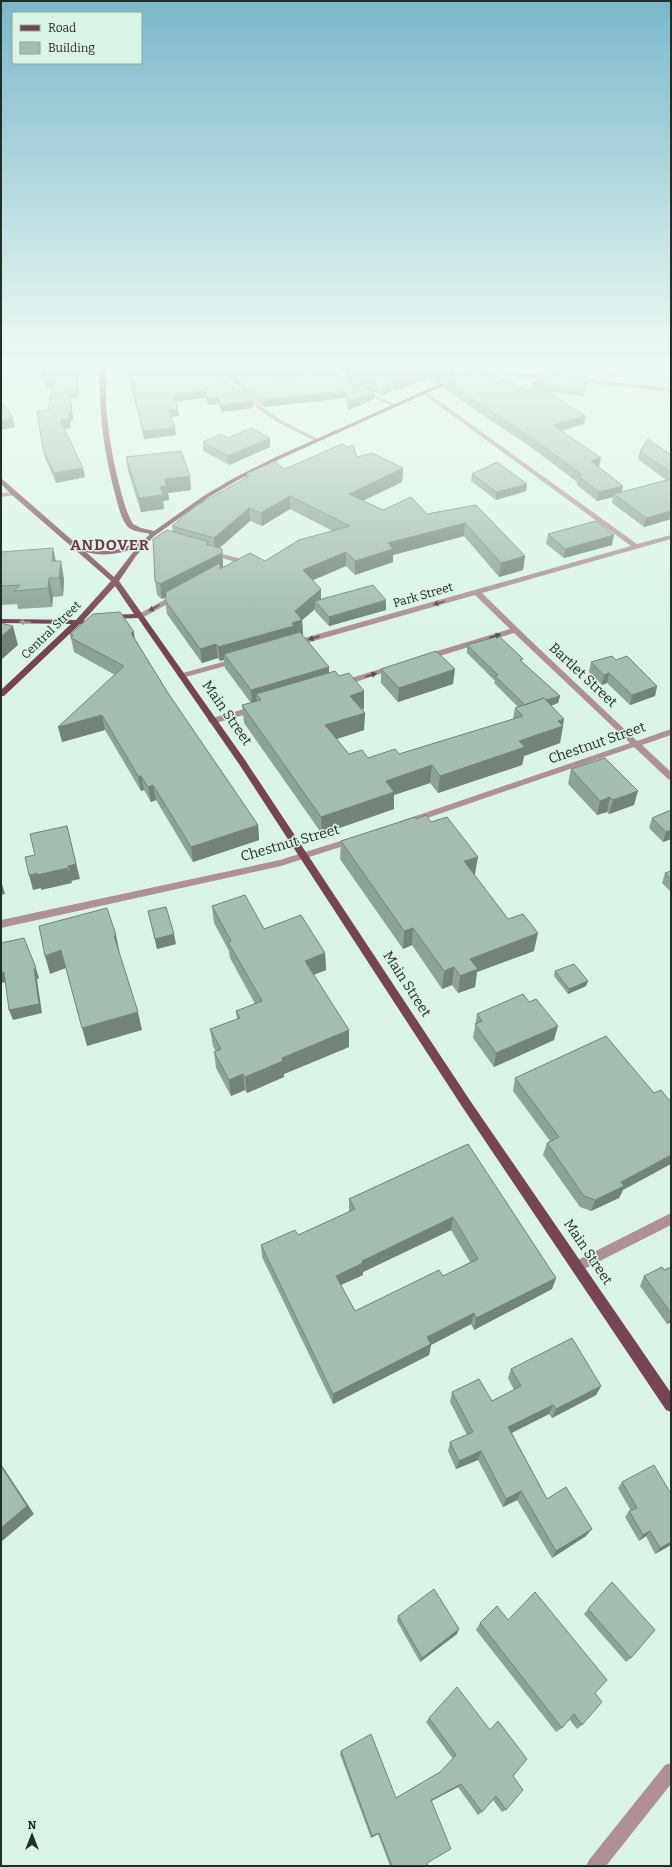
<svg xmlns="http://www.w3.org/2000/svg" width="672" height="1867" font-family="Bitter,serif">
<style>
.lines{fill:none;stroke-linecap:round;stroke-linejoin:round}
.minor{fill:#af9097;fill-rule:evenodd}
.major{fill:#774453;fill-rule:evenodd}
.wall{fill:#8ca396;fill-rule:evenodd}
.shaded-wall{fill:#72847a}
.building{fill:#a3bdaf;stroke:#72847a;fill-rule:evenodd}
.oneway{fill:#555050}
.oneway2{fill:#a39395}
.labels{text-anchor:middle;dominant-baseline:central;stroke-width:3;stroke-linejoin:round;paint-order:stroke}
.far-street-label{font-size:12px;fill:#242e29;stroke:#d9f4e5}
.street-label{font-size:14px;fill:#242e29;stroke:#d9f4e5}
.far-district-label{font-size:15px;font-weight:bold;letter-spacing:1px;fill:#773249;stroke:#d9f4e5}
</style>
<rect width="100%" height="100%" fill="#d9f4e5"/>
<g class="lines">
<path class="minor" d="M221,366H228L219,371L226,380L223,382L213,371Z
M460,366L557,377L560,379L557,381L476,372Z
M573,378L671,388V392L571,381V379Z
M361,390H365L399,406L394,407L361,392Z
M425,391L637,544L671,535V539L482,593L528,638L637,741L671,729V735L642,745L671,772V780L668,779L634,747L407,825H401L399,823L401,821L630,743L514,633L430,659H424V655L510,629L475,595L296,646H290L289,644L290,642L631,546L423,394L422,393Z
M240,394H244L281,420L320,440L315,441L277,422L240,396Z
M14,492L16,493V495L1,497V493Z
M211,551L245,560L246,562L239,567H233L232,565L236,562L209,554V552Z
M175,594H181L182,596L142,618H136L135,616Z
M237,658H240V662L182,678L178,676L179,674Z
M390,666H396L397,668L344,686H338L337,684L338,682Z
M255,706L258,707V711L212,724L208,721L209,719Z
M353,837L358,840L356,842L281,866L1,928V920L280,860Z
M671,1213V1225L582,1270L578,1272L574,1270L572,1266L574,1262Z
M671,1763V1784L606,1866H586L589,1860L665,1765Z"/>
<path class="major" d="M100,366H106C104,405 109,442 118,480C122,495 125,510 133,524L141,528L154,531L205,495L234,478L278,456L480,366H487L282,458L238,480L209,497L153,537L136,556L119,581L245,760L471,1102L671,1393V1412L666,1410L463,1108L239,764L138,618L109,619L105,617L109,615L134,614L115,586L84,620V624H80L4,696H1V690L71,624L1,623V619L76,620L111,581L12,495L1,484V478L80,547L99,551H113L144,540L150,534C143,532 132,532 127,526C120,517 118,504 115,494C104,452 98,409 100,366ZM137,547L114,577L86,552C104,557 120,554 137,547Z"/>
</g>
<path class="wall" d="M33,366H80L78,398H71L73,421H70L71,428L64,429L83,468L85,477L56,483L45,458L43,449L48,410L53,388H46L44,380L45,377H42L40,368H34Z
M123,366H218L215,368L253,408L222,412L218,404L208,405L206,398L176,401L179,416L171,417L176,435L144,439L128,372H124Z
M221,366H315L316,369L345,378V370L451,366L455,374L476,376L521,387H531L532,383L558,374L536,366H628L622,376L588,374L584,396L549,392L585,416L584,424L561,431L599,467L622,492L666,480L638,459L640,451L671,455V519L644,527L612,503L613,497L597,501L577,485V482L535,450L443,388V381L437,384L428,378L395,391L393,390L382,396L374,392V399L348,410L345,398L264,407L242,391L221,371Z
M228,438L270,447L229,465L203,451V442Z
M126,457L191,490L168,493L169,500L163,501L164,509L141,512L128,471Z
M357,457L403,468L402,482L363,501L383,510L427,514L476,505L525,556L523,570L499,577L464,536L393,555V562L355,575L346,566L313,580L321,589V599L386,610L329,626L315,611V609L302,620L303,634L302,635L329,673L339,676L364,691V709H362L365,713L364,730L336,739L349,754L368,758L399,754L513,719L515,708L518,707L494,683L495,681L467,653V645L522,662L560,696L558,703L551,706L563,726L560,743L524,756L522,765L438,793L430,783L394,795V809L322,834L244,723L242,705L251,703L225,668L224,660L220,661L218,658L202,663L167,614L165,600V597L162,599L157,595L155,581L173,532L172,526L246,478V474L277,464L285,469ZM290,509L333,531L265,561L223,567V563L222,549L219,548L250,521L262,526Z
M472,474L527,484L526,491L496,500L471,481Z
M548,534L612,545L564,558L546,544Z
M1,552L56,561L64,579L63,596L53,597L52,607L18,609L17,604L1,605Z
M70,634L135,639L168,693L258,825L259,840L193,862L156,800L151,802L144,790L141,791L105,730L62,742L115,675L74,652Z
M616,660L657,686L655,696L630,705L607,683L602,685L589,672L591,662Z
M381,669L453,684L398,702L381,683Z
M571,769L634,805L609,814L607,812L597,815L568,784Z
M671,810V839L663,842L649,828L652,818Z
M416,819L431,822L475,874L474,875L508,919L534,951L477,972L475,987L458,993L452,985L442,989L412,945L403,949L340,859L341,841Z
M671,871V892L662,883L665,873Z
M212,906L264,929L325,953L326,970L313,975L349,1030V1047L284,1074V1077L247,1093L245,1090L231,1096L216,1068L214,1052H216L213,1046L210,1029L237,1019L236,1011L255,1004L230,958L229,951L214,923Z
M148,911L176,944L157,949Z
M555,971L588,981L586,986L568,994L554,976Z
M477,1014L554,1040L494,1067L473,1038Z
M515,1078L623,1190L619,1198L591,1211L580,1207L543,1155L547,1143L550,1141L513,1091Z
M468,1144L556,1278L552,1289L474,1330L471,1324L431,1345L429,1355L333,1404L262,1257L261,1245L298,1235L349,1212V1199ZM451,1230L470,1262L443,1276L355,1311L341,1285L363,1275V1272Z
M671,1267V1322L667,1324L640,1286L644,1276L664,1270Z
M511,1369L601,1386L596,1395L552,1418L549,1414L512,1433L547,1499L586,1536L552,1558L517,1500L503,1507L478,1460L456,1469L448,1451L450,1442L467,1435L450,1402L452,1392L492,1401L514,1390L508,1378Z
M622,1482L671,1494V1545L655,1554L646,1536L639,1541L625,1517L629,1511H631L618,1488Z
M612,1582L631,1658L626,1662L584,1614Z
M398,1616L457,1634L420,1662L397,1621Z
M508,1620L595,1693L582,1725L577,1729L569,1719L562,1728L556,1732L476,1630L480,1623Z
M429,1718L513,1776L506,1810L502,1812L493,1800L482,1812L478,1815L458,1787L432,1801L427,1863L428,1866H390L378,1834L371,1838L340,1754L341,1751L396,1798L440,1772L453,1759L426,1722Z"/>
<path class="shaded-wall" d="M78,366H80L78,398L76,389Z
M212,366H218L213,369Z
M305,366H315L316,370L275,384L273,379L274,376Z
M625,366H628L622,376L623,368Z
M455,368V376L443,379V381L437,384V376Z
M428,370V378L395,391V383Z
M393,382V390L382,396V388Z
M69,390L71,398L73,421H70L71,428L62,429L60,420L68,412Z
M205,391L206,398L174,401L173,394Z
M345,391V398L264,407V400Z
M374,392V399L348,410V402Z
M218,397V404L208,405V398Z
M253,401V408L222,412L221,405Z
M178,409L179,416L170,417L169,410Z
M585,416L584,424L552,433L553,425Z
M13,418L15,427L1,430V421Z
M175,428L176,435L144,439L143,431Z
M270,438V447L229,465L228,456Z
M601,458L599,467L591,461Z
M83,468L85,477L56,483L54,473Z
M403,468L402,482L349,507V494Z
M190,476L191,490L168,493L169,500L163,501L164,509L141,512L139,498L160,487L165,479Z
M527,484L526,491L496,500V492Z
M623,486L621,495L614,494L613,497L597,501L599,492Z
M290,496V509L262,526L261,513Z
M249,508L250,521L215,552L214,538Z
M671,511V519L644,527L646,518Z
M465,523L464,536L393,555V562L355,575V561L388,543Z
M614,535L612,545L564,558L565,549Z
M53,548L57,566L52,561Z
M222,549L223,563V567L162,599L160,584Z
M346,552V566L304,584L303,570Z
M525,556L523,570L499,577L501,563Z
M61,561L64,579L63,596L59,578Z
M49,578L53,597L52,607L48,588Z
M321,589V603L315,601V609L301,621L302,620L303,634L224,654V660L220,661L218,647L292,623L295,611Z
M386,600V610L329,626V617Z
M13,626L18,645L1,660V637Z
M134,632L136,647L131,633Z
M216,644L218,658L202,663L200,649Z
M329,667V682L261,700L256,694L257,703L252,705L251,690Z
M455,669L453,684L398,702L399,688Z
M609,673L607,683L602,685L604,675Z
M657,686L655,696L630,705L632,695Z
M364,691V709L350,713V696Z
M560,696L558,703L526,714L527,707Z
M365,713L364,730L325,743V725Z
M102,715L105,730L62,742L58,727Z
M564,719L560,743L524,756L522,765L438,793L440,776L519,741L558,721Z
M432,765L430,783L394,795V809L322,834L321,817L386,781Z
M138,776H141L144,790L141,791Z
M153,785L156,800L151,802L148,787Z
M638,791L634,805L609,814L613,800Z
M610,797L607,812L597,815L600,801Z
M258,825L259,840L193,862L191,847Z
M67,826L80,879L71,881L68,866Z
M671,830V839L663,842L666,832Z
M478,857L475,874L461,879L464,861Z
M68,868L72,883L41,890V888L33,890L29,875Z
M1,884H2L5,894L1,895Z
M413,928L412,945L403,949L404,931Z
M538,933L534,951L477,972L475,987L458,993L460,976L470,959Z
M174,934L176,944L157,949L155,939Z
M116,935L120,954L114,936Z
M61,950L66,968L50,974L45,956Z
M325,953L326,970L305,978V961Z
M454,967L452,985L442,989L444,971Z
M36,968L39,978L37,979L42,1013L13,1020L9,1010L34,969Z
M4,972L8,982L1,983V973Z
M588,981L586,986L568,994L569,989Z
M138,1012L142,1030L87,1046L82,1028Z
M558,1026L554,1040L494,1067L496,1053Z
M349,1030V1047L284,1074V1077L247,1093L245,1077L282,1058Z
M243,1074L245,1090L231,1096L229,1080Z
M671,1155V1164L623,1190L619,1198L591,1211L595,1200L621,1182Z
M453,1217L451,1230L363,1272V1275L336,1287V1276L362,1261Z
M556,1278L552,1289L474,1330L476,1318Z
M474,1313L471,1324L431,1345L429,1355L333,1404V1394L427,1337Z
M671,1318V1322L667,1324Z
M601,1386L596,1395L552,1418L556,1409Z
M553,1405L549,1414L505,1436L508,1427Z
M481,1451L478,1460L456,1469L459,1461Z
M1,1464L34,1514L1,1542Z
M521,1491L517,1500L503,1507L506,1499Z
M592,1529L586,1536L552,1558L556,1551Z
M650,1531L646,1536L639,1541L643,1535Z
M671,1542V1545L655,1554L660,1548Z
M459,1629L457,1634L420,1662L422,1658Z
M461,1784L458,1787L429,1802L431,1800Z
M379,1833L378,1834L371,1838L372,1836Z"/>
<path class="building" d="M41,366H78L76,389L69,390L71,412H68L69,419L60,420L83,468L54,473L43,449L37,411L48,410L54,379L44,380L45,368H40Z
M128,366H212L235,387L253,401L221,405L218,397L208,398L205,391L173,394L178,409L169,410L175,428L143,431Z
M223,366H305L274,376L273,379L280,380L322,367L374,392L348,402L345,391L264,400L242,384Z
M356,366H451L455,368L437,376L428,370L395,383L393,382L382,388L345,370Z
M557,366H625L623,368L590,366L589,370L561,367Z
M463,371L476,376L485,372L521,387L526,385L538,390L541,387L585,416L553,425L601,458L591,461L623,486L599,492L578,476L582,475L536,441L443,379Z
M553,374L587,377L585,388L532,383Z
M4,404L13,418L1,421V405Z
M251,428L270,438L228,456L203,442L221,434L228,438Z
M648,439L671,455V473L640,451Z
M342,444L348,447L353,445L357,457L372,453L403,468L349,494L383,510L411,497L427,514L476,505L525,556L501,563L465,523L388,543L393,549L355,561L346,552L303,570L321,589L295,611L302,620L292,623L294,626L218,647L216,644L200,649L165,600L166,592L220,563V569L250,553L265,561L299,540L350,526L290,496L261,513L249,508L214,538L172,526L196,506L249,476L246,474L275,461L277,464L285,469Z
M181,451L190,476L165,479L167,486L160,487L163,495L139,498L126,457Z
M497,462L527,484L496,492L472,474Z
M671,479V511L646,518L614,494Z
M596,521L614,535L565,549L548,534Z
M167,530L209,542L206,544L222,549V553L160,584L155,581L153,539Z
M53,548L52,561H61L59,578H49L48,588L14,591L20,585L1,586V552Z
M373,585L386,600L329,617L315,601Z
M120,612L134,632L131,633L168,693L258,825L191,847L153,785L148,787L141,776H138L102,715L58,727L124,666L71,638L73,635L70,634L93,614Z
M1,623L13,626L1,637Z
M300,632L329,667L251,690L224,654Z
M499,636L523,659L520,660L560,696L546,700L544,698L525,705L495,676L498,675L467,645Z
M436,651L455,669L399,688L381,669Z
M612,656L616,660L627,656L657,686L632,695L609,673L604,675L591,662Z
M335,671L339,676L349,673L364,691L350,696L365,713L325,725L349,754L362,750L368,758L395,749L399,754L523,716L515,708L544,698L564,719L558,721L563,726L519,741L525,747L440,776L432,765L386,781L394,792L321,817L242,705L261,700L256,694Z
M605,758L638,791L613,800L610,797L600,801L571,769Z
M671,810V830L666,832L652,818Z
M426,815L431,822L447,817L478,857L464,861L508,919L523,914L538,933L470,959L478,969L460,976L454,967L444,971L413,928L404,931L341,841L415,817L416,819Z
M67,826L76,864L68,866V868L37,875V873L29,875L25,857L35,855L30,834Z
M671,871V879L665,873Z
M245,895L264,929L301,915L325,953L305,961L349,1030L282,1058L283,1061L245,1077L243,1074L229,1080L214,1052L221,1049L210,1029L240,1018L236,1011L262,1001L228,942L231,941L212,906Z
M166,907L174,934L155,939L148,911Z
M107,908L116,935L114,936L138,1012L82,1028L61,950L45,956L39,926Z
M24,938L36,968L34,969L39,1004L9,1010L4,972L1,973V943Z
M574,964L588,981L569,989L555,971Z
M523,994L529,1002L536,999L558,1026L496,1053L475,1024L482,1021L477,1014Z
M606,1036L654,1093L661,1090L669,1100L671,1099V1155L621,1182L624,1186L595,1200L584,1196L547,1143L559,1137L515,1078Z
M468,1144L556,1278L476,1318L474,1313L427,1337L431,1344L333,1394L261,1245L295,1230L298,1235L355,1209L349,1199ZM453,1217L478,1259L443,1276L439,1270L355,1311L336,1276L363,1263L362,1261Z
M662,1267L664,1270L671,1267V1313L644,1276Z
M572,1338L601,1386L556,1409L553,1405L508,1427L547,1499L566,1487L592,1529L556,1551L521,1491L506,1499L481,1451L459,1461L450,1442L473,1432L452,1392L479,1379L492,1401L521,1386L511,1369Z
M654,1465L671,1494V1542L660,1548L650,1531L643,1535L629,1511L637,1508L622,1482Z
M1,1466L27,1506L1,1528Z
M612,1582L655,1630L631,1658L588,1609Z
M434,1589L459,1629L422,1658L398,1616Z
M535,1592L607,1680L595,1693L602,1702L582,1725L574,1714L562,1728L480,1623L497,1606L508,1620Z
M457,1687L490,1730L498,1721L527,1759L513,1776L523,1790L506,1810L496,1796L482,1812L461,1784L431,1800L451,1849L427,1863L428,1866H392L379,1833L372,1836L341,1751L371,1734L396,1798L440,1772L456,1755L429,1718Z"/>
<defs><path id="oneway-solid" d="M-6-.8H1V-3.2L6.5 0L1 3.2V.8H-6Z"/></defs>
<g class="oneway">
<use href="#oneway-solid" transform="translate(439 603) rotate(164)"/>
<use href="#oneway-solid" transform="translate(154 608) rotate(151)"/>
<use href="#oneway-solid" transform="translate(495 636) rotate(-17)"/>
<use href="#oneway-solid" transform="translate(314 638) rotate(164)"/>
<use href="#oneway-solid" transform="translate(371 675) rotate(-17)"/>
</g>
<use class="oneway2" href="#oneway-solid" transform="translate(25 622) rotate(-178)"/>
<linearGradient id="sky" x2="0" y2="1"><stop stop-color="#7bb7c9"/><stop offset="0.58" stop-color="#eefaf3"/><stop offset="1" stop-color="#eefaf3" stop-opacity="0"/></linearGradient>
<rect width="672" height="627" fill="url(#sky)"/>
<g class="labels">
<g class="far-street-label">
<text transform="translate(423 595) rotate(-16)">Park Street</text>
<text transform="translate(51 630) rotate(-44)">Central Street</text>
</g>
<g class="street-label">
<text transform="translate(583 675) rotate(43)">Bartlet Street</text>
<text transform="translate(227 713) rotate(55)">Main Street</text>
<text transform="translate(597 743) rotate(-19)">Chestnut Street</text>
<text transform="translate(290 843) rotate(-16)">Chestnut Street</text>
<text transform="translate(407 984) rotate(57)">Main Street</text>
<text transform="translate(588 1252) rotate(56)">Main Street</text>
</g>
<g class="far-district-label">
<text x="110" y="545">ANDOVER</text>
</g>
</g>
<rect width="672" height="1867" fill="none" stroke="#242e29" stroke-width="4"/>
<rect x="12" y="12" width="130" height="52" fill="#d9f4e5" stroke="#91a59a"/>
<rect x="20" y="25" width="20" height="6" fill="#774453" stroke="#91a59a"/>
<text x="48" y="32" font-size="12" fill="#242e29">Road</text>
<rect x="20" y="42" width="20" height="12" fill="#a3bdaf" stroke="#91a59a"/>
<text x="48" y="52" font-size="12" fill="#242e29">Building</text>
<g transform="translate(32 1835)" stroke="#d9f4e5" stroke-width="3" paint-order="stroke">
<path d="M0-3L7 15L0 10L-7 15Z" fill="#242e29"/>
<text y="-6" font-size="11" font-weight="bold" text-anchor="middle" fill="#242e29">N</text>
</g>
</svg>
